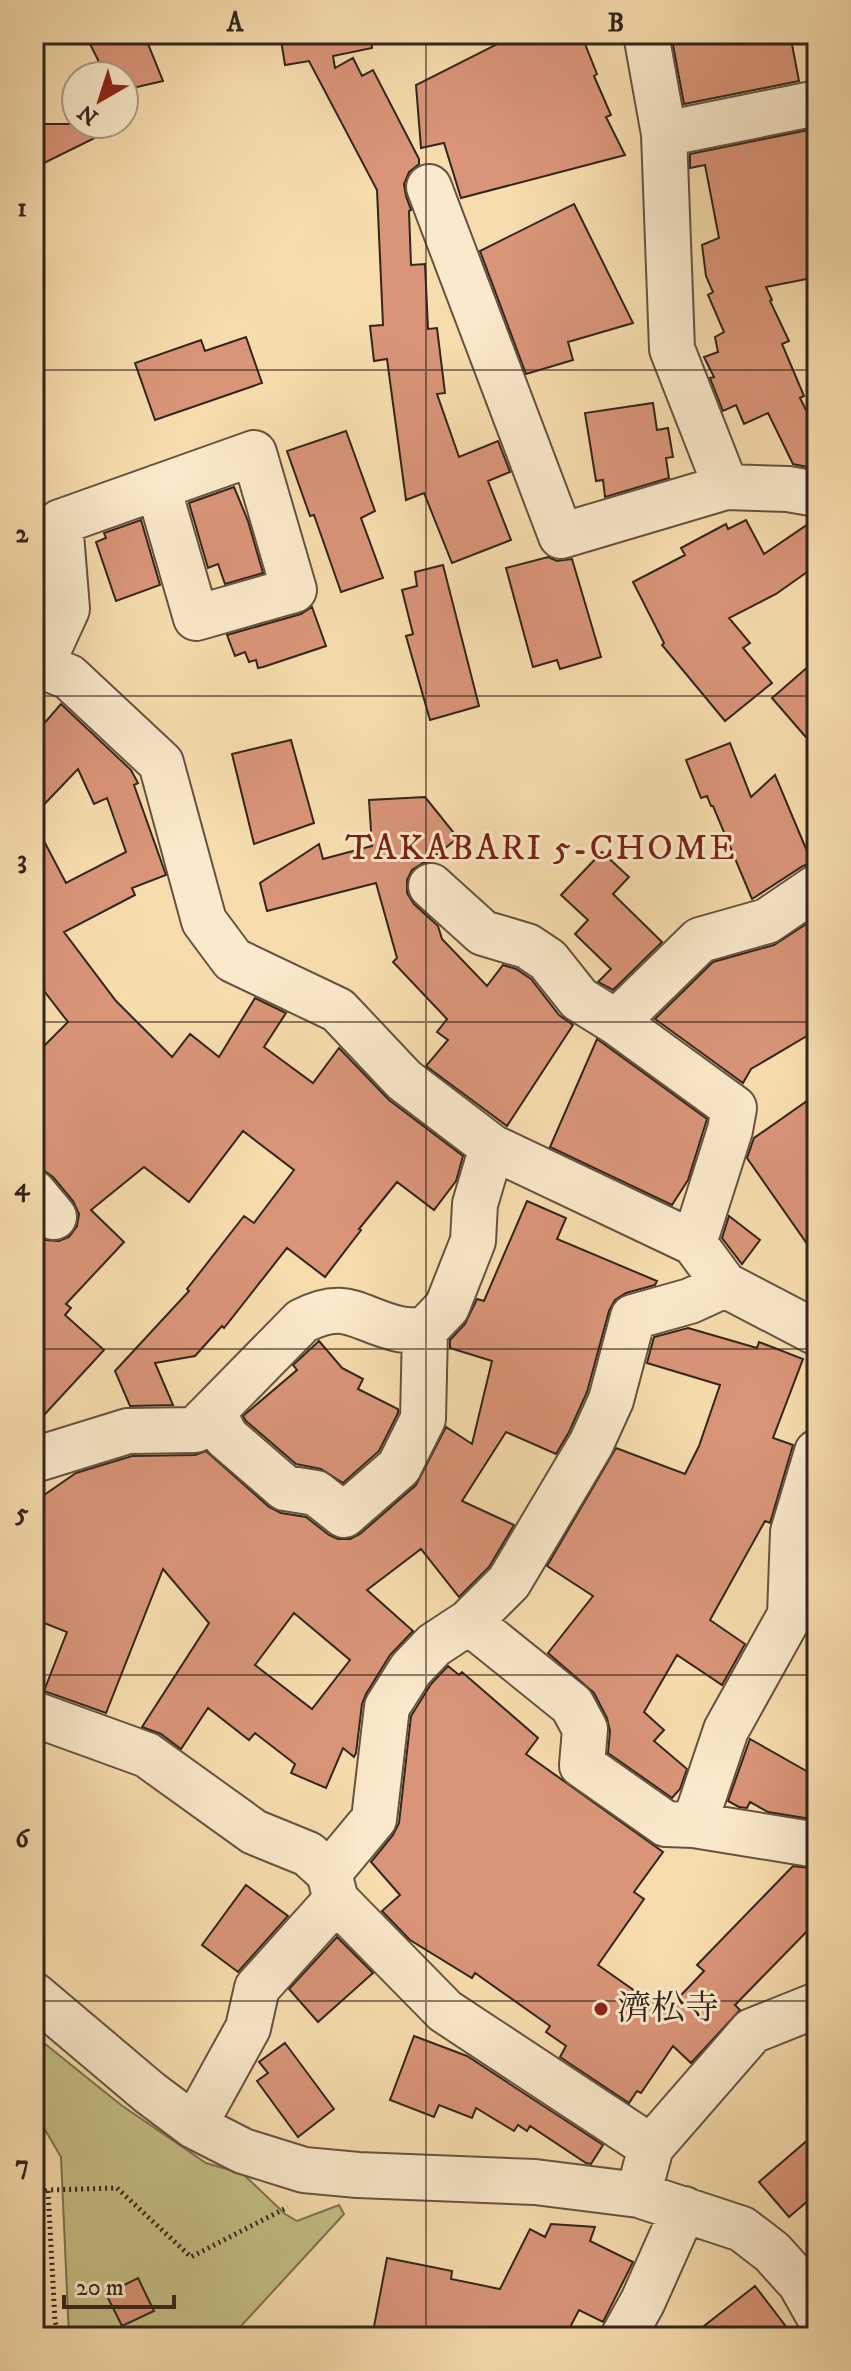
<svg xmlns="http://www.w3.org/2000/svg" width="851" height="2371" font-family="'IM FELL DW Pica','Noto Serif JP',serif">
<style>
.green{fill:#c4bf85;stroke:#7c7250;stroke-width:2}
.building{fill:#da9579;stroke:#33251b;stroke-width:2;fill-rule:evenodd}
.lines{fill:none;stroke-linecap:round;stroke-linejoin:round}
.minor-casing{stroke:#645340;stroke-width:48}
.path{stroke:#33251b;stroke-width:5;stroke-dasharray:2 4;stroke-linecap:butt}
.minor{stroke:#fae9ca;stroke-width:44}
.grid{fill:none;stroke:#33251b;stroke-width:2;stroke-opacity:0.55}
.poi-dot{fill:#8f2418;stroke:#fae9ca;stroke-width:3}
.labels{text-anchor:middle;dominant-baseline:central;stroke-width:6;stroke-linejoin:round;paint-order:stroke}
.poi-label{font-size:34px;fill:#33251b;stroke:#fae9ca;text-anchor:start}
.neighbourhood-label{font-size:36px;letter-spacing:2px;fill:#7a1f14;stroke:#fae9ca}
.neatline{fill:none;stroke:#33251b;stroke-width:3}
.grid-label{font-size:26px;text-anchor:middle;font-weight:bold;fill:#33251b}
</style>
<rect width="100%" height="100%" fill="#f7ddae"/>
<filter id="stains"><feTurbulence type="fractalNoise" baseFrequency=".0025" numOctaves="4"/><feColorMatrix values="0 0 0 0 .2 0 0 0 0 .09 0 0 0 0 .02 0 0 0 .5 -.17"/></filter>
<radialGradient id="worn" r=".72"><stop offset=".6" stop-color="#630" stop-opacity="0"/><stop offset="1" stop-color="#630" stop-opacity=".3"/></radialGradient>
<path class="green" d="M34,2035L121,2105L206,2163L243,2174L285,2214L297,2221L339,2205L344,2214L231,2337H69L61,2157L34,2111Z"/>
<path class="building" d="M85,34H144L163,81L124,90V76H106Z
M280,34H371L372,48L333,56L335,68L353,58L362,76L373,70L419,159V164L409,172L404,184L406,196L411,210L409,211L411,265L425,264L428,329L437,328L445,393L437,394L459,457L498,441L510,472L488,481L511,540L452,563L424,493L406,500L387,359L374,361L370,326L383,325L377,190L309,61L285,65Z
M517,34H581L597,74L594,76L611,115L606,117L625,155L461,198L444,143L421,148L416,85Z
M671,34H790L799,81L684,104Z
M34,124H123L34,168Z
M808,130L812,149L817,148V277L766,287L772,300L770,301L789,341L782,344L804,396L800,398L817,432V469L793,464L768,413L744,424L736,405L723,411L710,378L714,377L704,357L718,352L715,337L724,332L708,295L713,292L706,276L702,245L719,238L705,165L690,168V154Z
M574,204L633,323L568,342L573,360L526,374L480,251Z
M246,337L262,383L155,420L135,363L201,340L205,351Z
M653,403L657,430L668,428L673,457L666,458L669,478L605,497L603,480L596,481L585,413Z
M346,431L375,511L361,518L383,578L341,592L314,515L310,516L287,451Z
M234,487L248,521L263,573L225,584L218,564L208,568L189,503Z
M817,518V565L776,594L729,618L750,643L743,648L772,683L725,721L662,645L664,643L633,582L685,555L681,548L726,524L728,529L746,520L764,554Z
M141,520L160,585L116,601L96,542L106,538L104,533Z
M548,557L557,561L572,559L601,657L560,669L557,660L533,667L506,568Z
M443,565L479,706L430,720L406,636L413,634L402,590L417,586L415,572Z
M312,607L326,646L263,667L258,668L256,660L249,662L245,652L235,656L227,635L301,614Z
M817,659V750L772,698Z
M61,704L131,770L138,783L134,785L166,875L132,888L135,895L64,932L116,1001L172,1057L190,1034L219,1057L255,998L286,1013L264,1047L313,1083L339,1048L389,1100L463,1156L456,1181L434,1210L397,1182L359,1229L361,1230L325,1277L287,1248L224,1328L222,1326L195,1356L155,1363L173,1405L130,1406L115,1371L189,1291L187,1289L244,1216L254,1223L294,1170L243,1131L189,1202L144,1167L91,1210L124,1242L66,1304L71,1308L65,1315L104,1350L34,1426V1232L45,1240L59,1241L69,1237L77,1226L79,1214L73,1201L53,1177L43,1170L34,1169V1056L68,1022L34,978V822L66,883L126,852L107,798L94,804L78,769L34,815V735Z
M291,740L314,823L254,844L232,754Z
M730,743L751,797L775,775L812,863L803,866L752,899L713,806H711L707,796L701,798L686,760Z
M425,797L458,838L431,859V862L423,863L412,870L407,880V893L414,904L438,926L442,939L487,986L503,965L516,969L531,979L559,1015L573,1025L507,1126L426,1066L448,1040L437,1032L447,1019L393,962L397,958L376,883L267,911L260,883L319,844L323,859L372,846L369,800Z
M602,852L629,877L613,894L662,942L613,990L598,982L611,969L575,934L588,920L561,895Z
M817,917V1030L751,1069L743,1083L655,1019L713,962L774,945Z
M597,1039L707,1119L688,1180L672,1205L550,1147Z
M817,1094V1258L747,1158L754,1138Z
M527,1201L566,1218L557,1239L657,1281L655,1285L626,1293L615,1300L609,1311L587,1392L569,1432L556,1454L506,1432L462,1501L514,1525L489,1567L459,1597L421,1549L367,1590L413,1631L390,1655L366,1694L362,1704L356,1753L354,1757L343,1748L326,1788L291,1773L295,1764L255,1733L249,1740L208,1708L181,1749L161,1734L142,1727L209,1623L163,1569L106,1713L44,1691L67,1632L34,1619V1502L76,1473L132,1456L195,1455L206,1451L269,1507L281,1513L306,1517L329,1535L338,1539H350L360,1534L416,1485L446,1427L472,1444L492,1361L450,1348V1340L465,1324L477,1299L484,1301ZM294,1613L350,1660L312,1709L255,1665Z
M729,1216L760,1240L742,1264L722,1238Z
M688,1328L757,1348L759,1342L803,1359L773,1438L793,1445L770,1523L765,1521L710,1620L745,1644L722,1685L677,1655L644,1712L664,1730L654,1741L687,1769L680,1789L672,1798L608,1753L610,1731L607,1718L594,1693L548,1653L593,1596L547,1566L616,1448L685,1474L699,1446L720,1385L647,1363L654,1337Z
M319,1341L342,1368L363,1379L358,1389L398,1409V1413L379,1451L343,1483L321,1469L296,1464L246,1421L243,1416L297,1370L293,1365Z
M448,1666L459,1675L462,1672L538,1738L526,1754L663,1852L634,1892L644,1899L598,1965L665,2012L704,1971L697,1965L793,1866L817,1869V1921L735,2005L740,2010L691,2063L673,2046L641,2093L637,2091L629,2103L560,2057L566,2046L546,2032L550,2026L475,1973L472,1978L410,1940L382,1911L400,1895L371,1862L393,1835L399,1823L411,1716L431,1684Z
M750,1739L817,1777V1820L768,1812L750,1802L747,1808L739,1807L728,1801Z
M246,1885L288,1916L238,1972L202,1945Z
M337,1937L373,1973L318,2022L289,1989Z
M414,2036L467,2056L603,2145L591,2164L586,2163L530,2126L527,2131L518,2125L514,2131L476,2108L472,2118L439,2105L434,2117L390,2100Z
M285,2043L334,2109L298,2137L257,2081L268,2073L259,2062Z
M817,2132V2193L789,2217L759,2182Z
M551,2224L595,2227L590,2241L633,2262L603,2322L579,2310L565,2337H372L387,2258L452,2271L451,2279L500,2289L530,2229L545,2237Z
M138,2278L154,2311L122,2326L106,2294Z
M755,2286L794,2337H690Z"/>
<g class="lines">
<g class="minor-casing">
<path id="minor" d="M646,34L664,134L672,349L726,487
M664,134L817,103
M429,187L561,536L726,487L788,489L817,494
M34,663L69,677L161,763L204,921L233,960L338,1010L404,1080L492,1147L694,1243L725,1285L817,1333
M41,666L67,609L60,522L254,453L294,590L196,618L158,487
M431,886L483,933L527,946L548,960L579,999L616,1022L700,940L767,921L817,887
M616,1022L734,1108L730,1130L694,1243
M34,1193L54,1217
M213,1412L226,1437L285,1488L316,1493L344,1515L399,1467L423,1419L425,1330
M34,1460L128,1431L195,1430L302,1321C347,1298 356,1319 399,1329C407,1331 416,1330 425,1330L447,1307L473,1241L475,1204L492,1147
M469,1622L572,1705L585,1729L582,1765L666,1824L694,1825L817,1845
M34,1714L147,1755L254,1832L308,1854L329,1873L336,1900L445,2011L651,2147
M694,1825L726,1730L790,1615L793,1532L817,1452
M329,1873L374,1819L387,1707L411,1669L434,1645L469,1622L509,1582L591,1444L611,1400L633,1317L690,1301L725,1285
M34,1995L150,2093L194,2126L243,2151L304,2170L358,2175L535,2182L639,2195L742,2229L772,2252L800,2283L817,2313
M194,2126L248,2028L257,1988L336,1900
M644,2173L651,2147L752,2031L817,2005
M623,2337L643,2301L684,2209"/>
</g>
<path class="path" d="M48,2191L55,2321L59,2337
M34,2195L48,2190L117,2188L191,2257L288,2207"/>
<use href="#minor" class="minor"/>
</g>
<path class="grid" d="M426,34V2337M34,370H817M34,696H817M34,1022H817M34,1349H817M34,1675H817M34,2001H817"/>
<circle class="poi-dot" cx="601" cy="2009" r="8"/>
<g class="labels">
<g class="poi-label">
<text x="617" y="2009">濟松寺</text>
</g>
<g class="neighbourhood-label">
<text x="541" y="848">TAKABARI 5-CHOME</text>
</g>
</g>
<rect width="851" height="2371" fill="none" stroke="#f7ddae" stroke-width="88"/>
<g transform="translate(100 100) rotate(219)"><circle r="38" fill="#fae9ca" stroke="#aa9b84" stroke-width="2"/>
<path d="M0-6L14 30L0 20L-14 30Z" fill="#8f2418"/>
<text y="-12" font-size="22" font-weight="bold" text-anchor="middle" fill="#33251b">N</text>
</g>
<path d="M64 2295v12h110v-12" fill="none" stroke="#33251b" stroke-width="4"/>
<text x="76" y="2295" font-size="24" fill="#33251b" stroke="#fae9ca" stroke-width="6" paint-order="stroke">20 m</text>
<rect x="44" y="44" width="763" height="2283" class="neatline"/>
<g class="grid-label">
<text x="235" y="31">A</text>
<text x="616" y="31">B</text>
<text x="22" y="216">1</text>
<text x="22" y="542">2</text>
<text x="22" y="868">3</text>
<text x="22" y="1195">4</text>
<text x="22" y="1521">5</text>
<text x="22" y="1847">6</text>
<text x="22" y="2173">7</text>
</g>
<rect width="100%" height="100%" filter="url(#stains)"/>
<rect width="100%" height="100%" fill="url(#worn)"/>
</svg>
